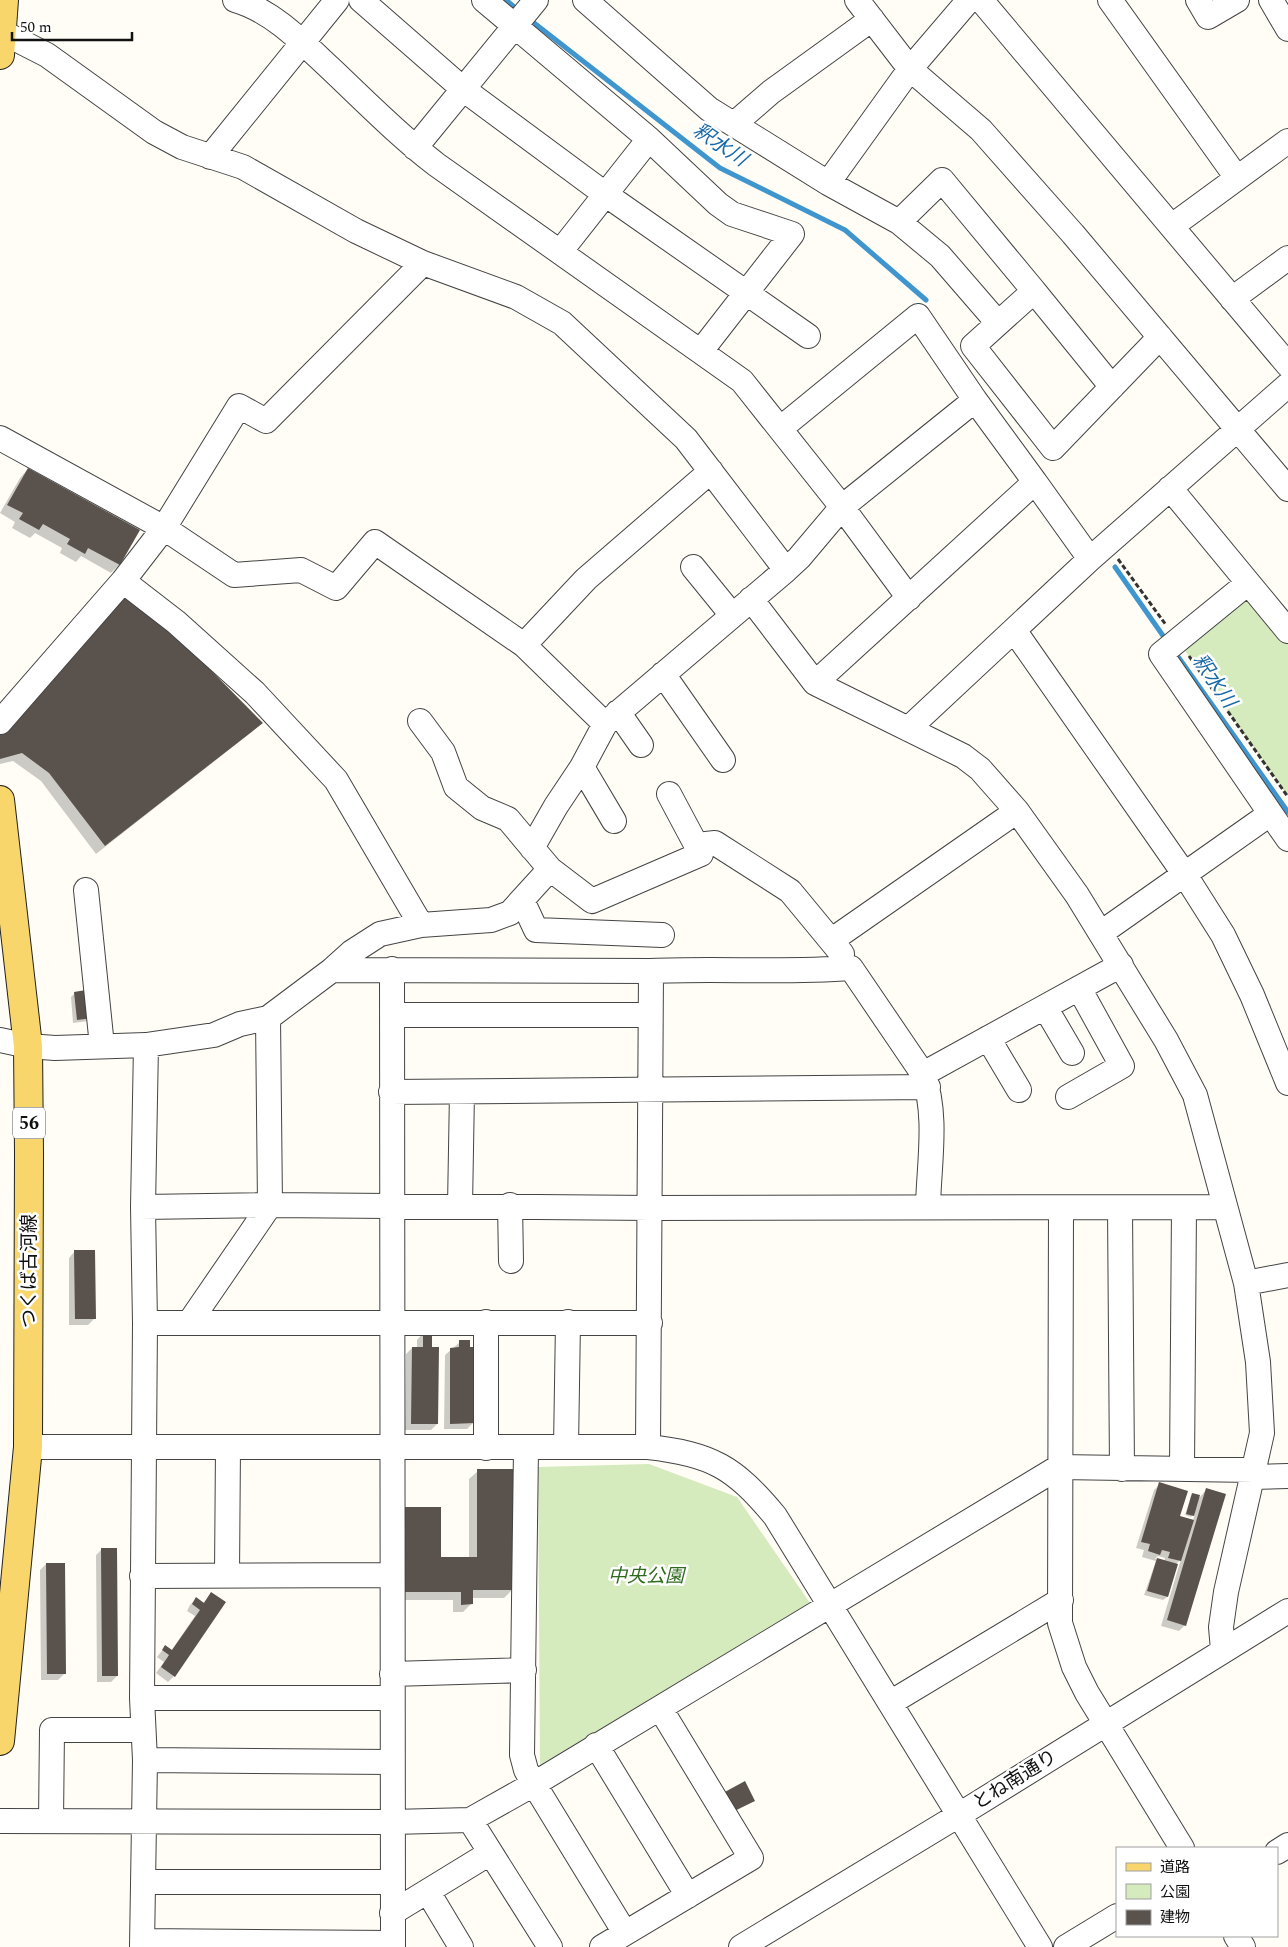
<svg xmlns="http://www.w3.org/2000/svg" width="1288" height="1947" font-family="Spectral,'Noto Sans JP',serif">
<style>
.green{fill:#d5ebbd}
.shadow{fill:#0003;fill-rule:evenodd}
.lines{fill:none;stroke-linecap:round;stroke-linejoin:round}
.stream{stroke:#3f96cf;stroke-width:5}
.building{fill:#5a524d}
.minor-casing{stroke:#444;stroke-width:26}
.major-casing{stroke:#222;stroke-width:30}
.path{stroke:#333;stroke-width:3;stroke-dasharray:5 2.5;stroke-linecap:butt}
.minor{stroke:#fff;stroke-width:24}
.major{stroke:#f9d66b;stroke-width:28}
.labels{text-anchor:middle;dominant-baseline:central;stroke-width:5;stroke-linejoin:round;paint-order:stroke}
.shield{fill:#fff;stroke:#585858;stroke-width:1}
.shield-label{font-size:18px;font-weight:bold;fill:#111}
.street-label{font-size:19px;fill:#111;stroke:#fff}
.park-label{font-size:19px;font-style:italic;fill:#2f6b1f;stroke:#fff}
.water-label{font-size:20px;font-style:italic;fill:#1768a6;stroke:#fff}
</style>
<rect width="100%" height="100%" fill="#fffdf5"/>
<path class="green" d="M1251,586L1288,632V796L1178,641Z
M649,1464L737,1497L810,1603L540,1765L538,1467Z"/>
<path class="shadow" d="M28,469L138,531L119,565L111,573L81,556L76,562L60,553L62,548L35,533L30,538L12,528L15,522L0,513L20,478Z
M0,729L253,731L96,854L41,781L13,761L0,764Z
M91,990L88,1021L73,1023L71,997L75,993Z
M75,1251L94,1319L88,1325H69V1258Z
M423,1333L431,1348L437,1424L431,1430H405L406,1354L412,1348H417V1340Z
M460,1342L473,1423L467,1429H444L445,1355Z
M478,1471L512,1590L504,1598H471V1604L463,1612H453V1600H397V1517L406,1509L440,1558H469V1479Z
M1160,1484L1179,1517L1193,1521L1195,1513L1191,1517L1185,1515L1191,1496L1200,1497L1206,1490L1185,1625L1179,1631L1161,1626L1181,1559L1176,1564L1167,1597L1163,1600L1144,1595L1156,1561L1142,1557L1144,1550L1136,1548L1154,1490ZM1158,1556L1165,1558L1164,1561L1155,1559Z
M102,1549L117,1676L111,1682H97L96,1555Z
M46,1564L64,1674L58,1680H41L40,1570Z
M212,1593L174,1676L168,1682L156,1673L164,1662L157,1657L165,1647L171,1651L195,1616L187,1611L190,1605L196,1599L203,1603Z
M720,1798L754,1801L730,1814Z"/>
<g class="lines">
<path class="stream" d="M506,0L519,11
M529,19L720,168L845,230L926,300
M1115,567L1166,640
M1174,651L1288,812"/>
</g>
<path class="building" d="M28,468L140,530L120,565L88,548L85,554L67,544L70,539L43,524L39,530L19,519L23,513L7,505Z
M118,591L185,644L263,723L105,846L49,773L22,753L0,759V728Z
M92,989L93,1018L77,1020L74,992Z
M74,1250H95L96,1319H75Z
M423,1332H432V1347H439L438,1424H411L412,1347H423Z
M459,1340H470V1347H475V1423L450,1424V1348L459,1347Z
M477,1469H513V1590H473V1604L461,1605V1592H405V1507H441V1557H477Z
M1159,1482L1188,1491L1180,1516L1194,1520L1181,1561L1168,1558L1170,1552L1162,1550L1160,1555L1148,1551L1150,1544L1141,1542Z
M1206,1488L1226,1494L1186,1626L1167,1620Z
M1192,1493L1200,1495L1194,1516L1186,1514Z
M101,1548H117L118,1676H102Z
M1157,1558L1178,1564L1168,1597L1147,1591Z
M46,1563H65L66,1674H47Z
M211,1592L226,1602L175,1677L161,1667L169,1655L162,1650L165,1645L172,1650L200,1610L192,1604L196,1597L204,1603Z
M745,1781L755,1801L734,1811L723,1793Z"/>
<g class="lines">
<g class="minor-casing">
<path id="minor" d="M235,0C273,11 302,42 330,68C365,101 399,136 437,165L742,381L842,507L909,598
M361,0L463,89L605,194L808,336
M484,0L649,139L718,204L732,214L792,234L701,351
M585,0L709,109L828,183L899,222L942,180L1034,291L973,346L1053,448L1160,337
M857,0L910,69L981,130L1073,234L1288,489
M981,0L1288,365
M1110,0L1237,178
M1198,0L1208,17L1237,0
M1271,0L1288,29
M2,32L47,55L154,132L182,147L243,167L356,231L423,263L516,297L562,323L686,439L786,570L605,724L582,767L556,806L532,848
M734,124L771,92L872,19
M415,148L536,0
M210,157L337,0
M828,183L910,69L969,0
M899,222L940,256L998,323
M1172,226L1288,141
M560,252L649,139
M1034,291L1112,387
M1232,299L1288,258
M781,428L918,316L975,400L1035,482
M0,438L164,528L234,575L301,570L336,588L375,542L524,645L605,724
M1170,488L1288,631
M693,567L732,615
M786,570L799,558L842,507L975,400
M123,581L176,622L255,693L336,780L421,925
M1248,583L1161,654L1288,839
M751,599L815,683L963,756L980,769L1017,811L1077,895L1166,1040L1195,1095L1246,1283L1258,1362L1262,1433L1226,1592L1221,1627L1223,1650
M1014,630L1185,875L1223,935L1252,995L1288,1083
M524,645L586,579L711,471
M663,674L723,760
M815,683L1035,482L1090,559
M618,712L641,745
M420,721L443,752L456,787L482,808L508,819L550,869L592,901L701,854L669,794
M0,722L123,581L164,528L239,406L266,421L423,263
M908,729L1090,559L1288,385
M582,767L614,821
M697,845L715,843L790,891L842,954
M86,890L102,1046
M522,900L536,930L662,935
M1101,933L1270,814
M832,940L1017,811
M392,969L393,1947
M332,970L651,971C718,968 784,973 851,968L923,1074C938,1115 929,1163 928,1206
M1045,1007L1072,1053
M392,1015H650
M988,1038L1019,1090
M0,1040L28,1046L55,1048L146,1045L214,1035L240,1024L268,1018L332,970L352,952L380,934L421,925L491,920L510,913L550,869
M923,1074L1121,965
M391,1092L928,1087
M1068,1097L1122,1066L1079,988
M510,1205L511,1261
M460,1206L462,1092
M143,1207L270,1205L651,1208L1225,1207
M1061,1208L1060,1623L1074,1667L1087,1693L1182,1848
M1120,1208L1122,1469
M1246,1283L1288,1275
M486,1322V1448
M145,1323H650
M189,1323L270,1205L268,1018
M28,1447H648C712,1454 734,1467 775,1516L1040,1947
M566,1447L568,1322
M648,1447L651,971
M526,1448L522,1755L526,1770L534,1784L625,1933
M1182,1468L1184,1208
M1251,1477L1288,1476
M227,1575L228,1447
M142,1576L391,1575
M392,1674L524,1670
M142,1698H392
M890,1703L1061,1600
M596,1745L688,1896
M145,1760L391,1762
M470,1820L550,1947
M0,1821L392,1822L470,1820L534,1784L1059,1467L1253,1470
M51,1821L52,1730H143
M1277,1852L1288,1845
M143,1882H392
M428,1892L461,1947
M392,1913L490,1853
M1236,1936L1243,1947
M142,1941L392,1943
M142,1947L145,1760L142,1698L145,1323L143,1207L146,1045
M602,1947L751,1858L660,1708
M741,1947L959,1815L1288,1611
M1066,1947L1117,1916"/>
</g>
<g class="major-casing">
<path id="major" d="M0,55L4,0
M0,800L28,1046L29,1153L28,1447L0,1741"/>
</g>
<path class="path" d="M1118,559L1166,625
M1189,656L1288,797"/>
<use href="#minor" class="minor"/>
<use href="#major" class="major"/>
</g>
<g class="labels">
<rect class="shield" x="13" y="1107.5" width="32" height="31" rx="4"/>
<g class="shield-label">
<text x="29" y="1123">56</text>
</g>
<g class="street-label">
<text transform="translate(29 1271) rotate(-90)">つくば古河線</text>
<text transform="translate(1015 1780) rotate(-32)">とね南通り</text>
</g>
<g class="park-label">
<text x="646" y="1576">中央公園</text>
</g>
<g class="water-label">
<text transform="translate(720 145) rotate(34)">釈水川</text>
<text transform="translate(1214 681) rotate(55)">釈水川</text>
</g>
</g>
<rect x="1116" y="1847" width="162" height="90" fill="#ffffff" stroke="#a0a0a0"/>
<rect x="1126" y="1863" width="25" height="8" fill="#f9d66b" stroke="#a0a0a0"/>
<text x="1160" y="1872" font-size="15" fill="#111111">道路</text>
<rect x="1126" y="1884" width="25" height="15" fill="#d5ebbd" stroke="#a0a0a0"/>
<text x="1160" y="1897" font-size="15" fill="#111111">公園</text>
<rect x="1126" y="1910" width="25" height="15" fill="#5a524d" stroke="#a0a0a0"/>
<text x="1160" y="1922" font-size="15" fill="#111111">建物</text>
<path d="M12 32v8h120v-8" fill="none" stroke="#111111" stroke-width="2.5"/>
<text x="20" y="32" font-size="15" fill="#111111" stroke="#ffffff" stroke-width="4" paint-order="stroke">50 m</text>
</svg>
